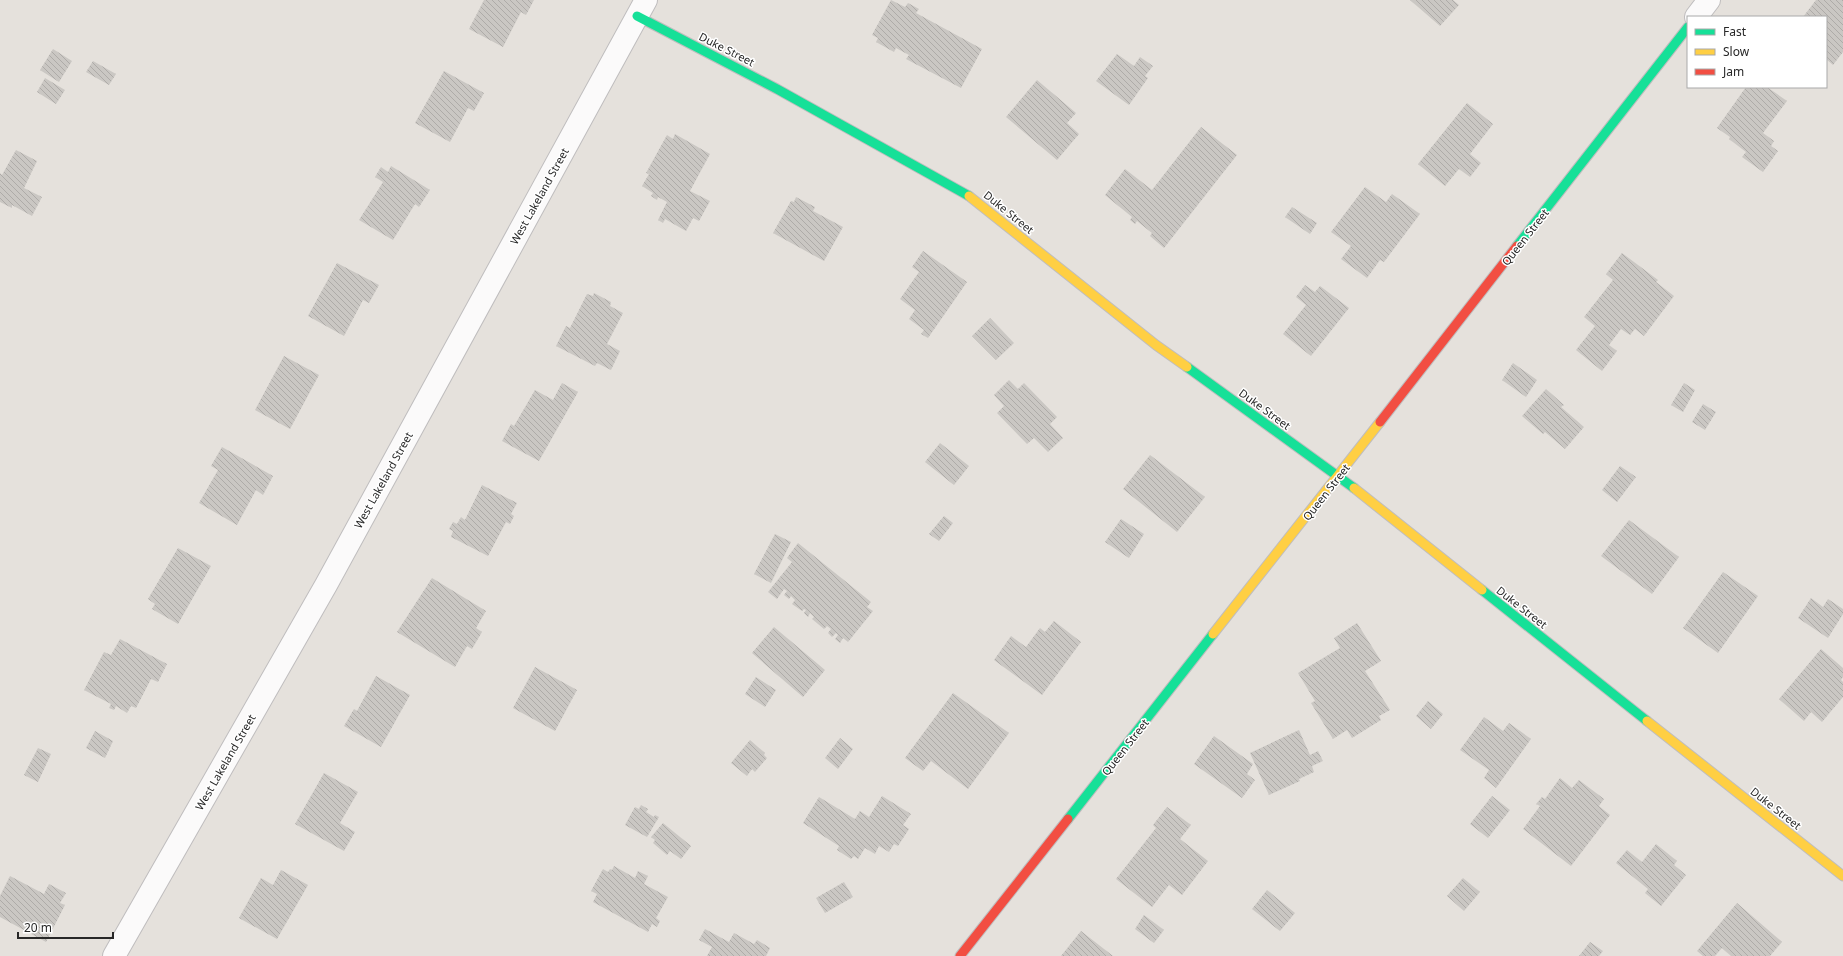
<svg xmlns="http://www.w3.org/2000/svg" width="1843" height="956" font-family="'Noto Sans',sans-serif">
<style>
.building{fill:url(#building-back-hatch)}
.lines{fill:none;stroke-linecap:round;stroke-linejoin:round}
.street-casing{stroke:#bfbdbe;stroke-width:24}
.fast-casing{stroke:#bfbdbe;stroke-width:11}
.slow-casing{stroke:#bfbdbe;stroke-width:11}
.jam-casing{stroke:#bfbdbe;stroke-width:11}
.street{stroke:#fbfafa;stroke-width:22}
.fast{stroke:#16e098;stroke-width:9}
.slow{stroke:#ffcf43;stroke-width:9}
.jam{stroke:#f24e42;stroke-width:9}
.labels{text-anchor:middle;dominant-baseline:central;stroke-width:3;stroke-linejoin:round;paint-order:stroke}
.street-label{font-size:11px;fill:#272727;stroke:#fff}
</style>
<defs>
<pattern id="building-back-hatch" width="6" height="6" patternUnits="userSpaceOnUse"><rect width="6" height="6" fill="#cac7c3"/><path d="M-1 5l2 2M0 0l6 6M5-1l2 2" fill="none" stroke="#aeaba8"/></pattern>
</defs>
<rect width="100%" height="100%" fill="#e5e1dc"/>
<path class="building" d="M484,0H534L526,15L521,12L503,47L469,29Z
M891,0L905,7L908,3L919,9L916,13L982,49L961,88L906,59L909,55L896,48L894,52L876,42L878,38L872,35Z
M1410,0H1453L1459,5L1440,26Z
M1816,0H1843V52L1833,65L1826,59V17H1803Z
M53,49L72,61L59,82L40,70Z
M1117,54L1134,66L1140,57L1153,66L1145,76L1148,78L1129,105L1096,81Z
M93,61L116,74L109,85L86,72Z
M444,71L484,93L474,111L468,108L450,142L415,123Z
M45,78L65,90L56,104L37,92Z
M1037,80L1076,113L1067,123L1079,134L1057,160L1006,117Z
M1746,87H1767L1787,101L1763,133L1774,141L1771,146L1778,151L1763,172L1742,157L1746,152L1729,139L1730,137L1717,128Z
M1467,103L1493,124L1470,154L1481,163L1470,177L1459,169L1445,186L1418,164Z
M1201,127L1237,155L1164,248L1150,236L1152,233L1137,221L1135,224L1130,220L1132,217L1105,195L1125,169L1152,190Z
M675,134L710,154L690,191L710,201L699,221L693,218L686,231L665,219L663,223L658,220L667,202L658,197L657,200L651,196L653,193L642,186L649,174L646,173L667,135L673,139Z
M16,150L37,161L24,188L42,197L32,216L12,205V208L0,202V173L2,175Z
M391,166L430,190L419,207L415,204L393,240L359,220L383,182L375,177L381,167L388,172Z
M1365,187L1386,202L1392,194L1420,214L1384,262L1380,260L1367,278L1341,259L1351,246L1331,232Z
M796,197L815,207L813,211L843,227L824,261L773,233L791,201L794,202Z
M1292,207L1317,223L1310,234L1285,217Z
M923,251L967,282L928,338L921,334L924,330L909,319L915,310L900,299L919,272L912,267Z
M1622,253L1658,280L1656,282L1674,296L1644,336L1635,329L1630,335L1621,329L1609,345L1617,351L1602,371L1576,350L1595,326L1584,317L1613,280L1606,274Z
M337,263L379,285L369,303L363,300L344,336L308,316Z
M1305,285L1315,292L1320,286L1349,308L1311,356L1283,334L1306,305L1296,297Z
M594,293L611,302L610,306L623,313L607,344L620,351L611,370L597,363L595,366L556,346L566,326L570,328L587,294L593,296Z
M990,318L1014,343L996,360L972,336Z
M284,356L319,375L290,429L255,410Z
M1513,363L1537,380L1526,397L1502,380Z
M1009,380L1018,389L1024,383L1057,417L1050,424L1063,438L1048,452L1034,438L1027,444L997,413L1004,406L994,395Z
M562,383L578,392L539,461L502,441L511,424L514,426L535,390L553,400Z
M1684,383L1695,390L1683,412L1671,405Z
M1546,389L1564,405L1561,407L1584,427L1565,449L1545,432L1543,434L1522,416Z
M1703,404L1716,412L1705,430L1692,422Z
M940,443L969,466L954,485L925,462Z
M222,447L273,476L263,495L256,490L237,525L199,503L218,470L211,466Z
M1150,455L1205,497L1177,532L1123,489Z
M1620,466L1636,477L1617,502L1602,490Z
M482,485L517,503L511,514L514,516L510,524L506,522L488,556L451,537L453,531L449,529L453,522L457,524L461,517L465,520Z
M944,516L953,523L939,541L929,534Z
M1121,519L1144,534L1129,558L1105,542Z
M1629,520L1679,557L1652,594L1601,556Z
M775,534L791,542L771,583L754,574Z
M798,543L871,602L867,607L873,611L848,642L843,638L840,643L835,639L838,635L836,633L832,637L828,633L831,629L827,626L824,629L812,619L814,617L810,613L808,617L804,613L806,610L804,609L802,611L792,604L795,600L791,596L789,599L784,595L787,591L784,589L777,599L768,592L792,562L787,558Z
M178,548L211,566L178,624L152,609L155,604L148,599Z
M1723,572L1758,596L1718,653L1683,628Z
M432,578L486,611L476,628L482,632L472,649L467,646L455,667L397,632Z
M1811,598L1823,607L1828,599L1843,609V614L1828,638L1798,618Z
M1054,621L1081,642L1042,695L994,660L1011,636L1026,647L1040,628L1045,632Z
M1357,623L1381,661L1365,671L1390,710L1379,716L1381,720L1352,738L1347,730L1333,739L1311,703L1315,701L1298,673L1340,648L1334,638Z
M774,627L825,670L803,697L752,653Z
M120,639L167,664L158,682L151,679L136,708L131,706L127,713L116,706L114,710L109,708L111,704L84,690L104,652L111,655Z
M1821,649L1843,668V677L1841,680L1843,682V697L1822,722L1811,712L1804,721L1779,699Z
M535,667L577,690L555,731L513,708Z
M376,676L410,695L381,747L344,726L354,709L357,711Z
M756,677L776,690L765,707L745,694Z
M953,693L1009,733L968,789L931,761L923,771L905,758Z
M1428,701L1443,714L1431,729L1416,716Z
M1484,717L1503,731L1509,723L1531,739L1496,788L1484,778L1489,770L1460,750Z
M1299,730L1310,755L1318,751L1323,761L1312,766L1314,772L1299,779L1300,781L1269,795L1250,753Z
M95,731L113,741L105,758L86,748Z
M1214,736L1253,764L1247,774L1255,780L1242,798L1194,764Z
M840,738L853,749L838,769L825,758Z
M750,740L765,753L764,755L767,758L755,772L752,769L747,776L731,763Z
M38,748L51,754L38,782L24,775Z
M324,773L358,792L340,823L355,832L344,851L295,824Z
M1560,778L1572,788L1579,780L1604,799L1599,806L1610,815L1571,866L1523,829L1540,806L1536,804L1542,797L1545,799Z
M882,796L911,814L903,825L909,829L898,846L894,844L889,852L879,846L875,854L865,848L858,859L854,856L851,859L837,850L839,846L803,823L819,797L855,819L860,811L869,817Z
M1492,796L1510,810L1488,838L1470,824Z
M641,805L648,809L646,812L654,817L655,815L659,817L647,837L625,825L635,807L639,809Z
M1167,807L1191,825L1180,839L1208,861L1182,895L1169,885L1152,907L1116,879L1156,828L1153,825Z
M663,823L691,846L681,859L670,851L667,855L653,843L655,840L651,837Z
M1656,844L1677,861L1674,865L1686,875L1661,906L1645,893L1648,889L1616,863L1627,850L1642,862Z
M614,866L635,878L638,871L648,876L644,884L668,897L656,918L660,921L657,927L652,924L648,932L593,902L597,894L591,891L603,869L608,872L610,869L612,870Z
M281,870L308,885L277,939L239,918L261,878L273,885Z
M10,876L44,894L49,884L66,893L60,903L65,905L46,942L0,917V896Z
M1463,878L1480,892L1464,911L1447,896Z
M844,882L853,897L825,913L816,898Z
M1267,890L1295,913L1280,931L1252,909Z
M1737,903L1782,942L1770,956H1731L1722,948L1715,956H1703L1697,951Z
M1144,915L1164,930L1154,943L1135,929Z
M705,929L729,942L734,933L754,944L757,940L770,948L766,956H707L712,947L699,940Z
M1081,931L1113,956H1061Z
M1590,942L1603,951L1599,956H1579Z"/>
<g class="lines">
<g class="street-casing">
<path id="street" d="M1696,17L1709,0
M114,956L326,585L646,0"/>
</g>
<g class="fast-casing">
<path id="fast" d="M637,16L777,89L969,196
M1517,246L1688,27
M1187,367L1354,488
M1482,590L1647,721
M1068,819L1213,634"/>
</g>
<g class="slow-casing">
<path id="slow" d="M969,196L1156,345L1187,367
M1354,488L1482,590
M1213,634L1380,422
M1647,721L1843,876"/>
</g>
<g class="jam-casing">
<path id="jam" d="M1380,422L1517,246
M960,956L1068,819"/>
</g>
<use href="#street" class="street"/>
<use href="#fast" class="fast"/>
<use href="#slow" class="slow"/>
<use href="#jam" class="jam"/>
</g>
<g class="labels">
<g class="street-label">
<text transform="translate(727 49) rotate(27)">Duke Street</text>
<text transform="translate(539 196) rotate(-61)">West Lakeland Street</text>
<text transform="translate(1009 212) rotate(39)">Duke Street</text>
<text transform="translate(1525 237) rotate(-52)">Queen Street</text>
<text transform="translate(1265 409) rotate(36)">Duke Street</text>
<text transform="translate(383 480) rotate(-61)">West Lakeland Street</text>
<text transform="translate(1326 492) rotate(-52)">Queen Street</text>
<text transform="translate(1522 607) rotate(38)">Duke Street</text>
<text transform="translate(1125 747) rotate(-52)">Queen Street</text>
<text transform="translate(225 762) rotate(-60)">West Lakeland Street</text>
<text transform="translate(1776 808) rotate(38)">Duke Street</text>
</g>
</g>
<rect x="1687" y="16" width="140" height="72" fill="#ffffff" stroke="#a9a9a9"/>
<rect x="1695" y="29" width="20" height="6" fill="#16e098" stroke="#a9a9a9"/>
<text x="1723" y="36" font-size="12" fill="#272727">Fast</text>
<rect x="1695" y="49" width="20" height="6" fill="#ffcf43" stroke="#a9a9a9"/>
<text x="1723" y="56" font-size="12" fill="#272727">Slow</text>
<rect x="1695" y="69" width="20" height="6" fill="#f24e42" stroke="#a9a9a9"/>
<text x="1723" y="76" font-size="12" fill="#272727">Jam</text>
<path d="M18 932v6h95v-6" fill="none" stroke="#272727" stroke-width="2"/>
<text x="24" y="932" font-size="12" fill="#272727" stroke="#ffffff" stroke-width="3" paint-order="stroke">20 m</text>
</svg>
